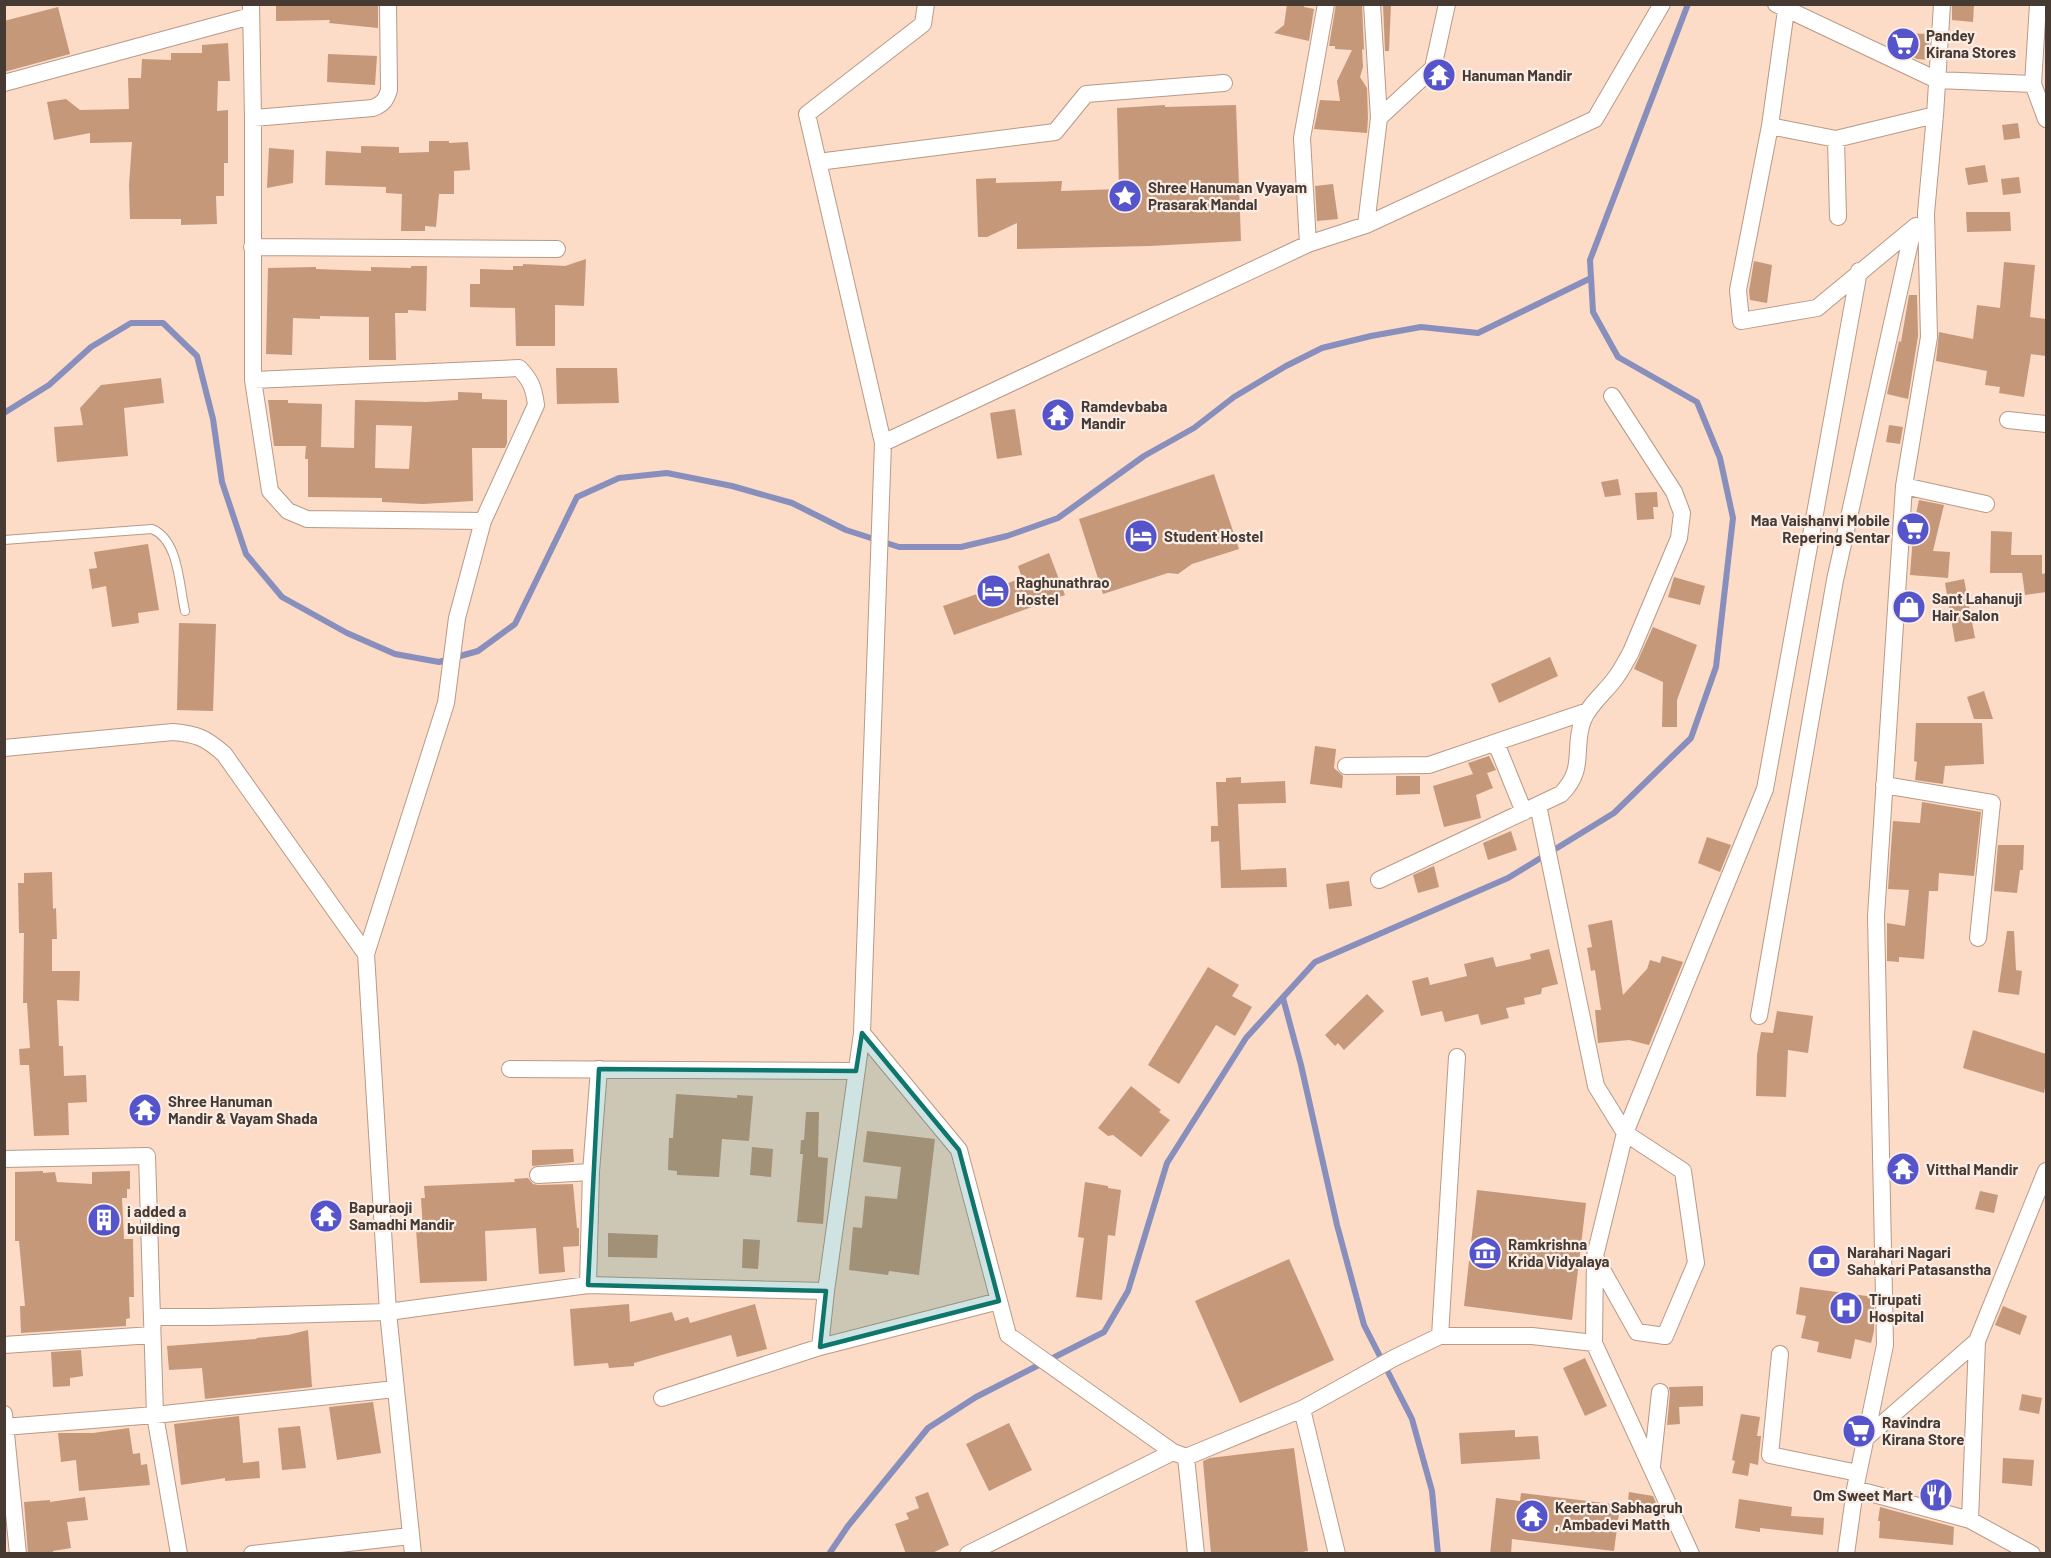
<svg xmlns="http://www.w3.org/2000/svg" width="2051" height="1558" font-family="Barlow,sans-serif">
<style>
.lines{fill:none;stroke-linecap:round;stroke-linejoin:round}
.stream{stroke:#888fbc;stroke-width:6}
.building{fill:#c5987a;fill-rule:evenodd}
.service-casing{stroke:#b89a87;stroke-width:10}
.minor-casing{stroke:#b89a87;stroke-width:18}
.service{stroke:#fff;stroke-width:8}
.minor{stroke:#fff;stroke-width:16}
.marked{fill:#0f766e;fill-opacity:0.2;stroke:#0f766e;stroke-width:4.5;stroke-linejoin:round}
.labels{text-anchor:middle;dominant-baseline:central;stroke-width:4.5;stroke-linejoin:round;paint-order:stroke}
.poi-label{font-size:15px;font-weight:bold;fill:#473a32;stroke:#faede5;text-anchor:start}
</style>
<rect width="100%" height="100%" fill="#fcdbc7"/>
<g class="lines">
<path class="stream" d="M4,413L49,385L91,347L131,323H163L197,356L213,419L222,482L246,554L282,597L347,633L395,654L439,662L478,651L515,624L577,497L619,478L667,473L732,486L792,503L846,530L899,547H961L1007,536L1058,518L1144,456L1194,428L1234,397L1286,366L1322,348L1371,336L1421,327L1478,333L1591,278
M1283,998L1301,1065L1337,1225L1364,1325L1412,1419L1432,1491L1438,1554
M829,1554L848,1526L928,1428L976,1397L1104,1332L1128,1291L1167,1163L1246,1038L1315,962L1508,878L1614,813L1691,738L1716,667L1733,518L1720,458L1697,402L1618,357L1593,312L1590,260L1688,4"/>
</g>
<path class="building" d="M276,4H378V28L329,23L330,20L276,21Z
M1287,4H1304V7L1314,9L1309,41L1274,33L1284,25Z
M1336,4H1362L1364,50L1362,49L1363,67L1360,77L1367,88L1368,118L1367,133L1314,129L1320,100L1340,101L1337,81L1352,50L1335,49V46H1329Z
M1383,4H1391L1389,51H1385Z
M1952,4H1974L1973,22L1952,20Z
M58,7L70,54L4,72V21Z
M1898,33L1930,34L1928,60L1917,59L1898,50Z
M228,43L230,81H218L217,111L228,110V163H224V196H216L217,224L181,225V219H130L129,185L132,142L90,143V133L54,140L47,102L66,99L80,110L129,109L128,78H141L142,59L171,60V53H202V45Z
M328,54L377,56L375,85L327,82Z
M1165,105V107L1236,105L1241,241L1150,246L1017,249V223L987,237H978L976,179L996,178V183L1062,181L1061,191L1119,189L1117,108Z
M2018,123L2020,138L2004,140L2002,125Z
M429,141H449V143L468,142L470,170L454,171V194H439L436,227L425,226V231H401L402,194L386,193V187L325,185L326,151L361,153V146L399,147V153L429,152Z
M269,148L294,150L293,183L267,188Z
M1985,165L1988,182L1968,185L1965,168Z
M2019,177L2021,193L2003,195L2001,179Z
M1333,184L1338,219L1317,221L1315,186Z
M1966,212H2010L2011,231L1967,232Z
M586,259L584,306L555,305V346H516L515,308L470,307V284H480V269L513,270V266H523V264L565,266Z
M1754,261L1772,265L1767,303L1750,300L1749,291Z
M2004,262L2035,265L2030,317L2046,319V356L2031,354L2024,397L1999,393L2000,387L1985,385L1987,371L1936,361L1939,332L1973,339L1977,305L2000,308Z
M411,266H427L426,311L408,310V313H395L396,360H369V317L320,316V319L293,318L292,355L266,354L268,268L316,267V269L371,271V267L411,268Z
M1909,295H1917L1918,336L1908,399L1887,394L1899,341L1901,342Z
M556,368H617L619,403L557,404Z
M161,378L164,403L124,408L128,456L57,462L54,427L83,425L80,408L101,385Z
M458,392L482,393V399L507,400V443L505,448H472L473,501L423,504L382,502V498L308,497V459H305L306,446H274L268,400H288V403L322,404L321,447L354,448L355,400L426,402L458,400ZM376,425L412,426L409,469L375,468Z
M1015,409L1022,455L997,459L990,413Z
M1889,425L1903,427L1900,444L1886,442Z
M1214,474L1239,549L1192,564L1178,574L1168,573L1103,594L1079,519Z
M1618,479L1621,495L1605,497L1601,482Z
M1657,492L1658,507H1653L1654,519L1637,520L1635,493Z
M1919,500L1944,505L1933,551L1950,552L1948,578L1910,575L1914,523Z
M1991,531L2012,532L2011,555H2042V574L2046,573V592L2025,595L2022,573H1990Z
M148,544L159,610L138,613L139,623L112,627L106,586L92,589L89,569L97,568L94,552Z
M1049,553L1065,595L954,635L943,606L1022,578L1018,566Z
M1674,577L1705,586L1700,605L1668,597Z
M1964,579L1975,638L1955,642L1945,583Z
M179,623L216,624L213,711L177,710Z
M1653,627L1697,645L1677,700V727H1662L1663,682L1634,669Z
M1550,657L1558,676L1499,703L1491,684Z
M1984,691L1993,719H1974L1967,697Z
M1916,723H1982L1984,764L1945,766L1943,784L1915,780L1917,762L1914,761Z
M1315,746L1336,749L1334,768L1343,776L1342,788L1310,784Z
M1489,756L1496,770L1487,773L1493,788L1476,795L1481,818L1444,827L1433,786L1473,774L1468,763Z
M1396,776H1420V794L1396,795Z
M1241,777V783L1285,781L1286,803L1238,804L1241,870L1286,868L1287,887L1221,888L1219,841L1211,842V826H1218L1216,782H1226V778Z
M1922,802L1981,812L1974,876L1939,873L1938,891H1929L1924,959L1899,957V962L1887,961V923L1905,926L1909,890L1888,889L1893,821L1920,823Z
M1511,831L1517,850L1488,860L1483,843Z
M1707,837L1731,845L1720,872L1698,863Z
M1998,845H2024L2023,870H2020L2017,893L1994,891Z
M1434,866L1439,887L1418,893L1413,875Z
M52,872L53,909L56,908L57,939H52V971H80L79,1001L57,1000L59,1046H63L64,1076L86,1075L87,1102L68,1103L69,1135L34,1136L29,1065H20L19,1049L30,1048L27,1003H23L24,933H19L18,883H24V873Z
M1349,881L1352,906L1329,909L1326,884Z
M1612,920L1623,995L1647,969L1650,960L1660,963L1662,956L1683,962L1649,1045L1629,1040L1598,1043L1595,1010H1601L1595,970L1591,971L1587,948L1592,947L1588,925Z
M2007,931H2014L2016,970L2022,971L2019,995L1998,992Z
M1549,949L1558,984L1542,988L1541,994L1524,998L1525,1004L1506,1008L1509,1018L1481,1025L1478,1014L1445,1022L1442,1011L1421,1016L1412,981L1428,977L1430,985L1467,976L1464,964L1493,957L1496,967L1531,959L1530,954Z
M1208,967L1239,985L1232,996L1252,1007L1235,1036L1216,1025L1179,1084L1148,1065Z
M1367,994L1384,1011L1344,1050L1338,1043L1335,1046L1325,1035Z
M1777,1011L1813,1016L1808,1053L1788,1050L1786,1097L1756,1096L1757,1055L1761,1032L1773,1033Z
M1973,1030L2046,1054V1083L2044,1093L1963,1068Z
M1131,1086L1161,1110L1159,1112L1170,1120L1141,1157L1113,1135L1108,1136L1098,1128Z
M676,1094L737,1098V1095L753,1096L749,1141L722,1139L719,1177L677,1175V1171L668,1170L669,1138H673Z
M806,1112H819L818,1157L828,1158L823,1224L797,1222L803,1154H800L801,1140H804Z
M867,1131L935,1139L919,1275L889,1271L888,1275L849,1270L853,1227L862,1228L865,1196L897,1199L901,1167L863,1162Z
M752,1147L773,1149L771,1177L750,1175Z
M573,1149L574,1162L532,1166V1150Z
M43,1171V1173L55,1172L57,1182L92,1184V1172L130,1171V1189H127V1198H122L124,1239H133L134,1297H129L130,1318L126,1319V1326L21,1333L20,1306H25L19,1241H15V1172Z
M528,1178L533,1184L538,1185L573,1184L577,1228H579V1246L563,1247L565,1272L539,1274L536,1228L485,1231L487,1281L420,1283L416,1229H423L421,1198H425L424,1186L515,1182L514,1179Z
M1085,1182L1108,1186V1188L1121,1190L1115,1236L1108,1235L1102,1300L1076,1297L1084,1238L1078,1237Z
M1477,1190L1586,1203L1572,1320L1464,1306Z
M1980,1191L1998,1195L1994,1213L1975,1209Z
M608,1233L658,1235L657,1258L608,1257Z
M743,1239L760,1240L758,1269L742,1268Z
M1289,1259L1334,1360L1240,1403L1195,1301Z
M1800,1287L1874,1297V1331L1871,1343L1855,1339L1851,1359L1817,1352L1819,1342L1801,1338L1806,1316L1796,1314Z
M629,1304L630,1322L672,1312L675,1321L688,1317L690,1323L755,1304L767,1349L737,1357L731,1335L634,1363V1366L609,1368L608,1363L574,1366L570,1309Z
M2003,1306L2027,1316L2020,1335L1995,1325Z
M308,1330L312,1387L205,1399L202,1368L169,1370L167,1346L257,1339L256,1338L288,1335Z
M81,1350L83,1376L70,1378V1386L53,1387L51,1352Z
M1585,1358L1607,1406L1585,1416L1563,1368Z
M1703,1386V1406L1679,1407L1680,1424L1667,1425L1670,1393L1669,1387Z
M2022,1394L2042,1398L2039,1414L2019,1410Z
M373,1402L381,1453L337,1460L329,1407Z
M1741,1414L1760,1417L1757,1436H1761L1758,1465L1750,1463L1748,1476L1732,1473L1735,1461L1732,1460Z
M239,1416L243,1463L259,1461L260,1478L225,1481V1478L181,1485L174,1424Z
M1009,1423L1032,1470L989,1491L966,1444Z
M300,1426L306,1468L282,1470L278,1428Z
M129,1428L133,1454L140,1453L141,1465L147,1464L150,1485L79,1491L76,1460L61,1462L58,1433H93Z
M1515,1430V1437L1538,1436L1540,1459L1461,1464L1459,1433Z
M1294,1448L1308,1551L1291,1554H1211L1203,1461L1210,1458Z
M2003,1458L2034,1460L2032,1486L2002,1483Z
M928,1492L949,1545L930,1554H906L895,1524L909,1519L906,1513L919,1508L915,1497Z
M1629,1492L1653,1496L1657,1505L1655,1514L1627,1509Z
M1521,1493L1620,1505L1614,1551L1512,1539L1511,1554H1490L1496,1498L1520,1501Z
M85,1497L88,1520L67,1522L71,1548L53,1551V1554H28L24,1502L50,1500V1502Z
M1739,1499L1792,1507L1791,1516L1824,1518L1823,1535L1760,1528V1532L1735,1528Z
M1880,1507L1954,1527L1953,1545L1879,1538L1880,1521H1878Z"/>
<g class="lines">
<g class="service-casing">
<path id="service" d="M4,540L152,529C179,540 179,585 185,611"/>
</g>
<g class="minor-casing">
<path id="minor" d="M251,4L253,118V380L270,491L288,511L307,519L483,521
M926,4L923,24L807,114L883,443L862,1033L959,1150L1008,1335L1173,1452L1186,1457L1302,1409L1394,1358L1440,1336L1457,1057
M1372,4L1379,118
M1776,4L1937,80L2033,84
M2038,4L2033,84L2046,119
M1786,10L1770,126L1738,290L1741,321L1817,308L1916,226
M4,83L251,16
M253,118L373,108C383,104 386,100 389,90L388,4
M1770,126L1836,139L1935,115
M1836,139L1838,217
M818,162L1055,132L1086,94L1224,83
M1366,225L1379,118L1433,68L1447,4
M1308,244L1302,138L1326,4
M252,247L557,249
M253,380L519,368C531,380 534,389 536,405L483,521L457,618L446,703L366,954
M2008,420L2046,424
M883,443L1308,244L1366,225L1595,119L1662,4
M1904,486L1986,504
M1496,743L1524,812
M4,748L173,732C197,734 206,738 224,754L366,954L388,1312L413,1554
M1346,766L1429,765L1588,711
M1884,785L1992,803L1978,938
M1538,805L1596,1086L1625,1133L1683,1171L1696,1263L1665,1336L1637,1332L1595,1257
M1379,880L1561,794C1587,768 1572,748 1583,720C1589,705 1604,693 1614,680C1621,671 1626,661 1631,652L1679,538L1682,513L1674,492L1612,396
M1759,1016L1835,580L1913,229
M510,1069L856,1071
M4,1159L147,1156L155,1415L179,1554
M538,1175L591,1172
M588,1285L591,1172L599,1069
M1440,1336H1532L1594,1343
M4,1345L152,1335L153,1317H211L388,1312L588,1285L826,1291
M820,1347L826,1291L862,1033
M1780,1354L1770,1455L1858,1473
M662,1398L820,1347L999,1301
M1302,1409L1337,1554
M4,1414L18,1554
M4,1427L155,1415L395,1389
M1866,1438L1977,1341L2046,1171
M1186,1457L1196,1554
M1652,1466L1660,1392
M1855,1489L1970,1520L2032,1554
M1970,1520L1977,1341
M252,1554L410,1536
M968,1554L1173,1452
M1691,1554L1594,1343L1595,1256L1625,1133L1765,789L1859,271
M1846,1554L1855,1489L1885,1345L1876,916L1904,486L1929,337L1926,213L1935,115L1942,4"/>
</g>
<use href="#service" class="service"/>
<use href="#minor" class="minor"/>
</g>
<path class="marked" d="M862,1033L959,1150L999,1301L820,1347L826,1291L588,1285L599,1069L856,1071Z"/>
<defs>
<g id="supermarket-disc" transform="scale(1.725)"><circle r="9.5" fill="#5554cb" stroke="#faede5"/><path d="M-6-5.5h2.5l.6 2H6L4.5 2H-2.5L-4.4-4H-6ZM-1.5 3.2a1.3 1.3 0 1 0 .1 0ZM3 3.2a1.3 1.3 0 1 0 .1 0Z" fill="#fff"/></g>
<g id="temple-disc" transform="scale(1.725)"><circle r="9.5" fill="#5554cb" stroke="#faede5"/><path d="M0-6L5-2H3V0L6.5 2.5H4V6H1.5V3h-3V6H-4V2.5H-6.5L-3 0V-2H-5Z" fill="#fff"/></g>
<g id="sight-disc" transform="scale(1.725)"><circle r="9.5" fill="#5554cb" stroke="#faede5"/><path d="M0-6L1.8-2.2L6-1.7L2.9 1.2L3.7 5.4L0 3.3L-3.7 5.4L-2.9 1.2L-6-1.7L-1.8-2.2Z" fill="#fff"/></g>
<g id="hotel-disc" transform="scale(1.725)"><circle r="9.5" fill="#5554cb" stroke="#faede5"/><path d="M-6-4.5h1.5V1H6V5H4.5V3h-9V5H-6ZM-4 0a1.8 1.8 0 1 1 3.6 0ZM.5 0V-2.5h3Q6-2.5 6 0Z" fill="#fff"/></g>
<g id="shop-disc" transform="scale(1.725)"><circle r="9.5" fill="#5554cb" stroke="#faede5"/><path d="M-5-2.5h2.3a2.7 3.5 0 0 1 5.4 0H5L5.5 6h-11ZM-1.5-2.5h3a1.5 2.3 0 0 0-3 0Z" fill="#fff"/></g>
<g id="building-disc" transform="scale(1.725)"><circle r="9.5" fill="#5554cb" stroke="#faede5"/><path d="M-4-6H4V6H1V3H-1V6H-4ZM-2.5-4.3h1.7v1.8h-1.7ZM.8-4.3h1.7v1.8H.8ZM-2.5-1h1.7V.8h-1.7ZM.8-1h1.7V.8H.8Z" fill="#fff"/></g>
<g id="museum-disc" transform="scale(1.725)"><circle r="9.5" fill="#5554cb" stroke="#faede5"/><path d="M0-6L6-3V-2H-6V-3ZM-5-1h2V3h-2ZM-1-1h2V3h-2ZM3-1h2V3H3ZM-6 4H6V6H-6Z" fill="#fff"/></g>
<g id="bank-disc" transform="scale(1.725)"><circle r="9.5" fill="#5554cb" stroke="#faede5"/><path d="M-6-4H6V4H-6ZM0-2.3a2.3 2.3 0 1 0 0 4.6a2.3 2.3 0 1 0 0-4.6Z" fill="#fff"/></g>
<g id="hospital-disc" transform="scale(1.725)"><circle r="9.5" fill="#5554cb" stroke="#faede5"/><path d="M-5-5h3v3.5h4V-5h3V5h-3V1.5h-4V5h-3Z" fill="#fff"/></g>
<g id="restaurant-disc" transform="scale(1.725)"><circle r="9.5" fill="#5554cb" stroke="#faede5"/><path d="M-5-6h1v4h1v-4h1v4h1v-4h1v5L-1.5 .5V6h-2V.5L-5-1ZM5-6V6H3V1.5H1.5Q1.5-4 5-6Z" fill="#fff"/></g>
</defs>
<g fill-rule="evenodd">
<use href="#supermarket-disc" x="1903" y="44"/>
<use href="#temple-disc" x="1439" y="75"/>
<use href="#sight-disc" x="1125" y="196"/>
<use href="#temple-disc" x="1058" y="415"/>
<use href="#supermarket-disc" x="1913" y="529"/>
<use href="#hotel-disc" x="1141" y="536"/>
<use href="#hotel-disc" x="993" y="591"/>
<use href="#shop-disc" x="1909" y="607"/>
<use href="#temple-disc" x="145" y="1110"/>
<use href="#temple-disc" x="1903" y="1169"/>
<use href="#temple-disc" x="326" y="1216"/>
<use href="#building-disc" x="104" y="1220"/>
<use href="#museum-disc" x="1485" y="1253"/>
<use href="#bank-disc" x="1824" y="1261"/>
<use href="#hospital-disc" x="1846" y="1308"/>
<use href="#supermarket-disc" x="1859" y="1431"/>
<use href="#restaurant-disc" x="1936" y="1495"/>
<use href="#temple-disc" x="1532" y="1516"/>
</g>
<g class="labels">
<g class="poi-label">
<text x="1926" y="35">Pandey<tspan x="1926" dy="17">Kirana Stores</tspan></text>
<text x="1462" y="75">Hanuman Mandir</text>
<text x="1148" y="187">Shree Hanuman Vyayam<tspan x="1148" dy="17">Prasarak Mandal</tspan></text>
<text x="1081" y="406">Ramdevbaba<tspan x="1081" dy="17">Mandir</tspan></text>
<text x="1890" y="520" text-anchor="end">Maa Vaishanvi Mobile<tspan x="1890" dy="17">Repering Sentar</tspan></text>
<text x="1164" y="536">Student Hostel</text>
<text x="1016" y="582">Raghunathrao<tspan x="1016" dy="17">Hostel</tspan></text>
<text x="1932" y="598">Sant Lahanuji<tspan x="1932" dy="17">Hair Salon</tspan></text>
<text x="168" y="1101">Shree Hanuman<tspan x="168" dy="17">Mandir &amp; Vayam Shada</tspan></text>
<text x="1926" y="1169">Vitthal Mandir</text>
<text x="349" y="1207">Bapuraoji<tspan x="349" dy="17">Samadhi Mandir</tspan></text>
<text x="127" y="1211">i added a<tspan x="127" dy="17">building</tspan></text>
<text x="1508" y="1244">Ramkrishna<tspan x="1508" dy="17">Krida Vidyalaya</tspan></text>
<text x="1847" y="1252">Narahari Nagari<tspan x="1847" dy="17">Sahakari Patasanstha</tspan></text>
<text x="1869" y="1299">Tirupati<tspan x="1869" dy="17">Hospital</tspan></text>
<text x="1882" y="1422">Ravindra<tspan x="1882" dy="17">Kirana Store</tspan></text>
<text x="1913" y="1495" text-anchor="end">Om Sweet Mart</text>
<text x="1555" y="1507">Keertan Sabhagruh<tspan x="1555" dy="17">, Ambadevi Matth</tspan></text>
</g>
</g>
<rect width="2051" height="1558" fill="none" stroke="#473a32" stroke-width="12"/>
</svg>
